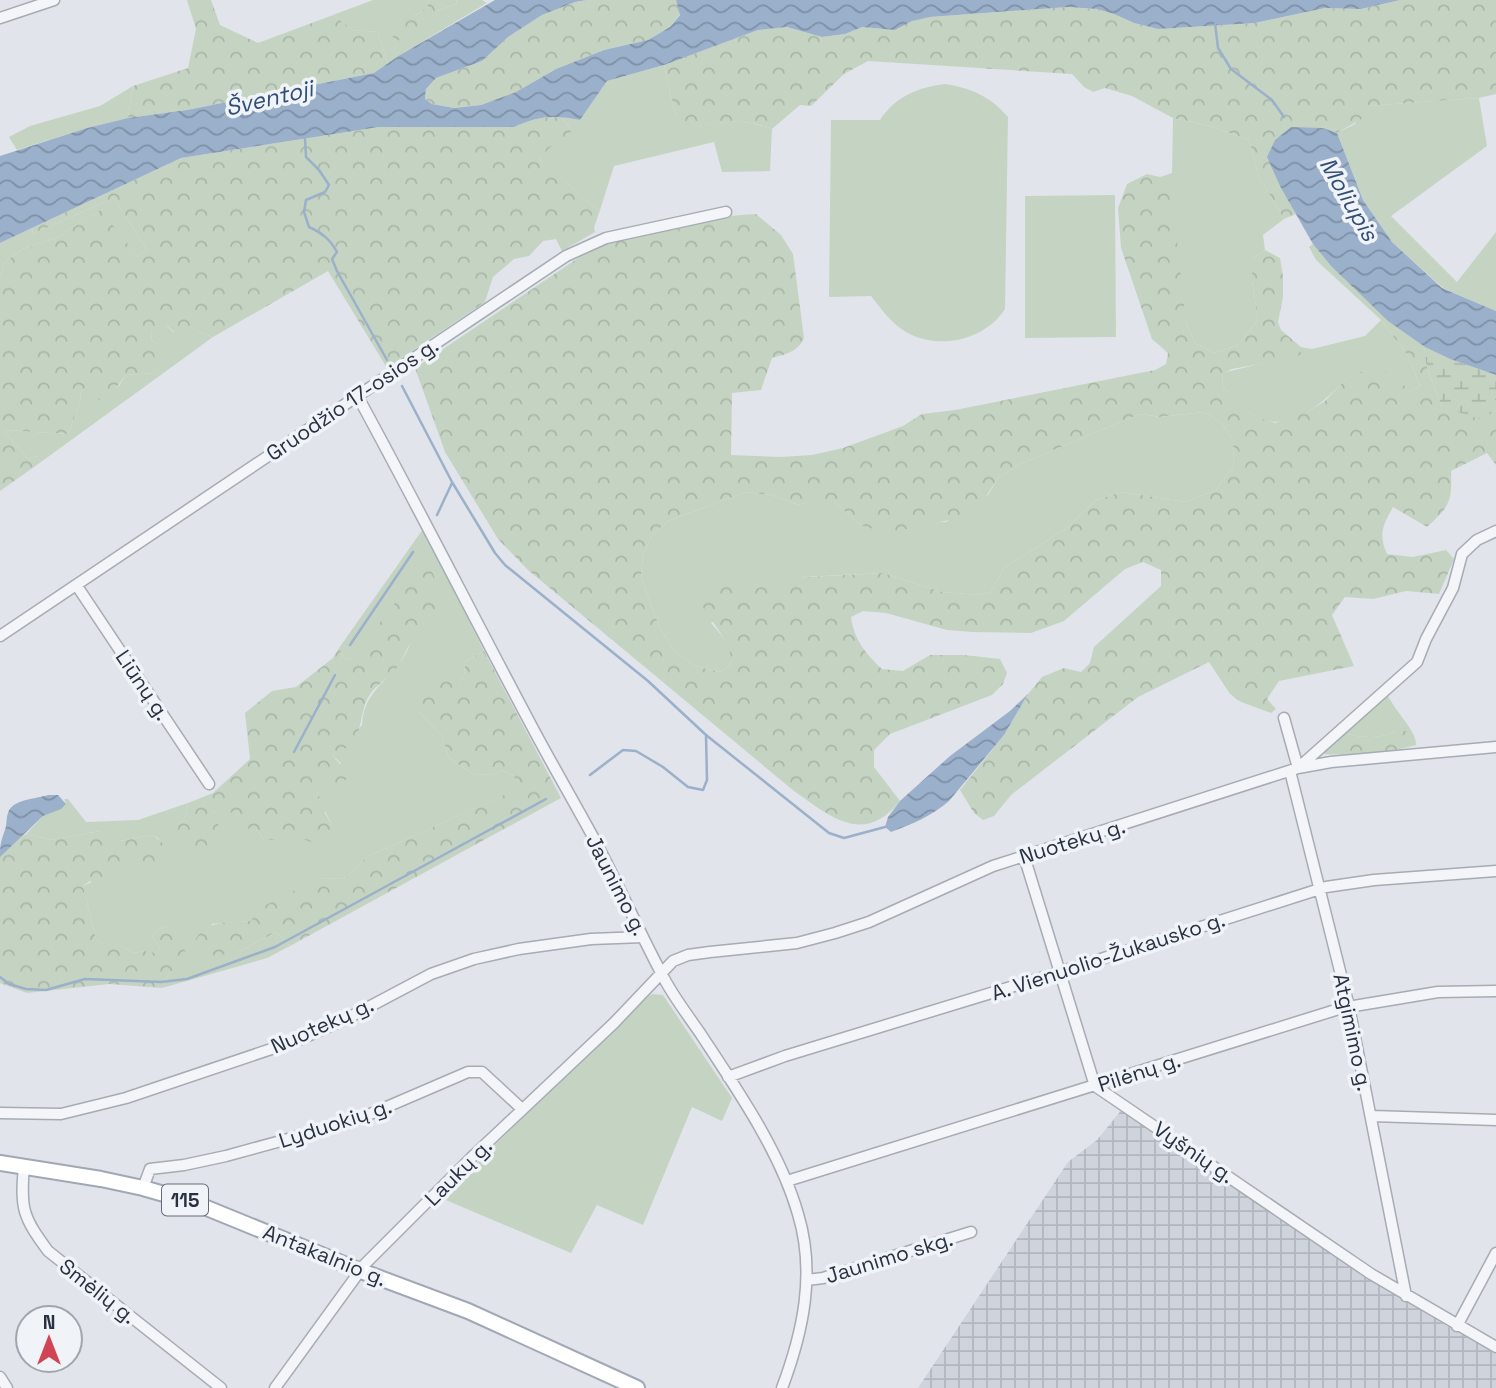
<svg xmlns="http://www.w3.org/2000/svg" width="1496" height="1388" font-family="'Space Grotesk',sans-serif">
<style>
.industrial{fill:url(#industrial-grid)}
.grass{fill:#c5d4c2}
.forest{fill:url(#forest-crowns);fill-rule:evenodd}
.wetland{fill:url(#wetland-marsh)}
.water{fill:url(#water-waves)}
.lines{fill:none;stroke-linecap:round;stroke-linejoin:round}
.stream{stroke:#9bb0ca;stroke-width:2.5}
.street-casing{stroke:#a6abb4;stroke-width:13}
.primary-casing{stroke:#a0a8b5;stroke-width:18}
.street{stroke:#f3f5f8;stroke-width:10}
.primary{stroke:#fff;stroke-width:14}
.labels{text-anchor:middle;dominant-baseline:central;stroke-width:7;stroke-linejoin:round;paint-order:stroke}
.shield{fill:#f0f3f7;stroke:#656b78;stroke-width:2}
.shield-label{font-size:19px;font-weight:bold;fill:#293141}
.street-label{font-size:21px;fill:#293141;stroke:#f0f3f7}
.water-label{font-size:23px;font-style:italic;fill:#324e76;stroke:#f0f3f7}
</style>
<defs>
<pattern id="industrial-grid" width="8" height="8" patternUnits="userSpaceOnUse" patternTransform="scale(1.75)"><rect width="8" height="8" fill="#cfd3dc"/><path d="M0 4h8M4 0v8" fill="none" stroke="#b2b6be"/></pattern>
<pattern id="forest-crowns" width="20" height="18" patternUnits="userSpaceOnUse" patternTransform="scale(1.75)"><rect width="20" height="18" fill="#c5d4c2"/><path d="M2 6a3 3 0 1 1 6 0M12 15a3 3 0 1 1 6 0" fill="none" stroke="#a9b6a8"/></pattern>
<pattern id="wetland-marsh" width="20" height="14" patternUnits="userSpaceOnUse" patternTransform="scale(1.75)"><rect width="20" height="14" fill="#c5d4c2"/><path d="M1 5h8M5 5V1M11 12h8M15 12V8" fill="none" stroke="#a9b6a8"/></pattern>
<pattern id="water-waves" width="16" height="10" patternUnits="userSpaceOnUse" patternTransform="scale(1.75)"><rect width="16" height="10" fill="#9bb0ca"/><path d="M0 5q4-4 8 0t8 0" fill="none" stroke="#7e90a6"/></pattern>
</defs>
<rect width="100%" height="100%" fill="#e1e4ea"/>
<path class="industrial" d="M1123,1108L1330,1252L1447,1326L1496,1353V1388H918L1068,1162L1097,1140Z"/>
<path class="grass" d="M373,0H429L427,8L412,17L417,30L437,11L456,4L457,0H482L487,3L400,55L388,65L378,32L353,30L333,15Z
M664,65L674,109L684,129C714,122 742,117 772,129L770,171L722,172L714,142L614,166L600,210C577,198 567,174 543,168L539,157L549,146L571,130L562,117L580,120L607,81Z
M945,84C971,88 990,96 1008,117L1005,309C985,340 939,351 906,332C891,323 882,310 871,296L829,297L831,120H880C895,97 918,87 945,84Z
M133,86L128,118L87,128L17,150L9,137L30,126L100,106Z
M1479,98L1487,146L1391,216L1457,282L1496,232V311L1443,288L1392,242L1363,200L1337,133L1355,124L1365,106Z
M1173,118L1210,126L1249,140L1259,177L1284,219L1263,235L1265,250L1252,259V281L1258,320L1238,345L1214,353L1195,343L1186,323L1160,177L1172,173Z
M1115,195L1116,337L1025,338V196Z
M114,198L147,250L138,257L100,211L56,238L23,249L5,262L0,278V243L32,228L33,234Z
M1381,320L1408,356L1420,386L1411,391L1346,379C1324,402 1290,434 1256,417C1244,410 1233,396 1223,387L1222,373L1301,354V347L1312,349L1365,336Z
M154,325H166L173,332H198L213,337L41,462L36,456L28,459L3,430L68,434L80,402L81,392L87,387L91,391L118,387L126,375L155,373L158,344L152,341L151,333Z
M1204,412L1221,422L1233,440L1234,465L1216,490L1185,502L1122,492L1096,500L1067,528L1004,568L991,592L980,595L942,592L883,573L803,577L711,623C722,636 735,648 730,666L719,672L695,666L674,651L659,626L641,577L643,555L653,534L668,521L746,492L771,495L799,505L806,502L813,505L824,498L836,503L860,525L946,522L988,495L998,478L1020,464L1140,414L1160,417Z
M423,529L484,651L465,662L464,676L459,682L418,711L442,736L449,758L473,774L493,775L502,770L514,776L518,789L367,857L344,879L319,878L251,921L211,924L238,952L276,932L290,946L267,958L162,988L170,971V925L155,931L152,937L160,947L157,953L144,951L134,953L120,945H104L96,939L83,886L141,859L163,845L158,838L152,835L120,841L99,831L51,840L26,834L43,816L61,808L66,804L64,799H68L86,822L138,820L188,803C186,817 184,822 171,829L210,816L213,811L227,813L235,811L240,815L246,827L256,829L264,840H305L332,825L317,795L319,788L341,763L333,756L335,752L362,725C364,684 399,679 411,641L359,652L353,658L346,660L339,648Z
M1387,693C1393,710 1417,730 1416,745L1406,748L1413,745L1397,730C1381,740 1358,738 1341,732Z
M653,994L663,995L732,1098L722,1121L692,1107L643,1225L597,1205L571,1253L441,1198L645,997Z"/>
<path class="forest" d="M187,0H211L220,25L258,43L333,15L353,30L378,32L388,65L374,73L187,110L128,118L133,86L188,68L196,29Z
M429,0H457L456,4L437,11L432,17L433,27L423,33L417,31L411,39L403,42L393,38L391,26L401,14L412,17L427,8Z
M587,0H676L680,14L670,27L648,40L604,50L556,69L516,92L481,105L454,108L432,104L425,99L426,89L436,78L482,61L508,37L542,15L575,2Z
M1400,0H1496V94L1479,98L1366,106L1363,118L1337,133L1323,128L1281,188L1296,214L1284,219L1259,177L1249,140L1210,126L1173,118L1132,96L1105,88L1093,92L1084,87L1072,74L868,61L844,74L811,106L800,105L772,129C742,117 714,122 684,130L674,109L664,65L758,30L787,27L822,37L845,34L862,27L895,30L912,20L930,17L1068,7L1097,9L1114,14L1134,23L1158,29L1255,23L1325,8L1361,9Z
M562,117L571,130L568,141H557L539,158L543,167C567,174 577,198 600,210L594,228L595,232L562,251L556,239L543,241L529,256L514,259L493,277L485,302L387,368L328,271L213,337L198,332L185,341L166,325H155L151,333L152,341L158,344L171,341L177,347L172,357L155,373L126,375L109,397L99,400L87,387L81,392L80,402L68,434L3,430L28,459L36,456L41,462L0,491V278L5,262L23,249L56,238L101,210L138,257L147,250L114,198L33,234L32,228L181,158L379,127H513L534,118Z
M1147,174L1160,177L1173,204L1186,323L1195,343L1214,353L1238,345L1258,320L1252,281V259L1265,250L1280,258L1283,276V297L1278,322L1281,330L1301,347V354L1295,358L1232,369L1222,374L1223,387L1254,416L1275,423L1307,412L1325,401L1346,379L1376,365L1411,391L1420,386L1408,356L1381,320L1316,260L1309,247L1313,244C1346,284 1383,317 1425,347C1423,367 1436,388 1442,407L1496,396V465L1487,453L1451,471C1452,502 1450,506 1427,527L1393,507C1383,525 1378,534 1387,554L1413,557L1446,550L1454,559L1439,594L1406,591L1373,599L1345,597L1332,615L1354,666L1279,681L1267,699L1276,709L1271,713L1241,702L1230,694L1209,662L1138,697L1011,795L994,816L983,820L974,813L960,790L1004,735L1028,694L1042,677L1064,668L1081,672L1090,663L1094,647L1161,586V570L1143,562L1125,569L1064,621L1031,633L972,632L947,630L886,613L863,611L851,617C854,640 866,654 882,669L903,671L930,655H964L1000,659L1007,673L1003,684L992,695L890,734L874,750V767L900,801C864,846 831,817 794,791L528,570L498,539L445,452L415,368L587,252C612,240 638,235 665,229C695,222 725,215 756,214L781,235L793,254L804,338C798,352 786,354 772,358L761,390L732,393L731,455L780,457L812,455L843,448L903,426L922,414L955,410L1155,370L1166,364L1168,353L1152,339L1121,248L1118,208L1127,184ZM1204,412L1221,422L1233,440L1234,465L1216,490L1185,502L1122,492L1096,500L1067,528L1004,568L991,592L980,595L942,592L883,573L717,582L705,592L702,605C711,623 736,646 730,666L719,672L695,666L674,651L659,626L641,577L643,555L653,534L668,521L746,492L771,495L799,505L806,502L812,506L824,499L836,503L860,525L887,533L974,515L998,478L1020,464L1140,414L1160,417Z
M423,566L432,571C440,589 441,611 430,628C426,634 417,635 412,641C408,645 402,661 396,669C388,678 375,686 369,696C357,716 365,747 335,752L333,756L350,775C340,787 334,789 319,789L317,795L325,802V813L332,825L328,841L324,846L305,840H264L256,829L236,828L235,822L240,815L235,811L227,814L213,811L211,816L223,830L225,842L215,846H178L170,836L171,828C184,822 186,817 188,803L213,793L250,759L245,713L272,691L296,687L333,658L339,648L346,660L353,658Z
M484,651L561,798L290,946L276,932L238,952L215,956L193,948C199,919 227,923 251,921L258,909L319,878L344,879L367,857L517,789L514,776L502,770L493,775L473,774L449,758L442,736L418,711L419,698L441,673L459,682L464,676L465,662Z
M1397,730C1406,730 1410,732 1414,740L1413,745C1397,753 1343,756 1324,754L1323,750L1341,732C1358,738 1381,740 1397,730Z
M99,831L113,835L120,841L152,835C161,840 162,845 173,848L175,856C164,859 160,866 149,869L141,860L108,876L106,883L97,885L90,881L83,886L96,939L104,945H120L134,953L144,951L157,953L160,947L152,937L155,931L170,925L190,959L188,970L170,971L162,988L109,984L27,993L0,983V857L20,837L26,834L51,840Z"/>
<path class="wetland" d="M1425,347L1450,359L1496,375V396L1489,422L1442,407C1436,388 1423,366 1425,347Z"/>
<path class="water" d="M495,0H587L575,2L542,15L508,37L482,61L436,78L426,89L425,99L432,104L454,108L481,105L516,92L556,69L604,50L648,40L670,27L680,15L676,0H1400L1361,9L1325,8L1255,23L1158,29L1134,23L1114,14L1097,9L1068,7L930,17L912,21L895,30L862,27L845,34L822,37L787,27L758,30L664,65L607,81L580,120C554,115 538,116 514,127H379L181,158L0,243V156L87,128L128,118L187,110L374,73L400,55Z
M1291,127L1323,128L1337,133L1363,200L1392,242L1442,288L1496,311V375L1450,359L1425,347L1388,321L1332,267L1313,244L1281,188L1267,157L1275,140Z
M1028,694L1004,735L949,801C932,816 912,824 891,832L885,827L888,817L900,801L950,756L1010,711Z
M48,795H58L66,804L61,809L43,816L0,857C0,844 1,841 5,830C7,825 6,818 8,813C12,799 36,799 48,795Z"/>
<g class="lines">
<path class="stream" d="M1215,23L1218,48L1231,69L1272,100L1284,117
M305,139L306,157L319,170L329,185L325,192L306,200L304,212L309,227C322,233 330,239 337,252L332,259L337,271L387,360
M402,386L452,482L495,553L505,565L648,681L706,735L829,833L844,838L885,827
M437,515L452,483
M350,645L413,552
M294,752L335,675
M590,775L623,750L636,751L663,767L688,787L703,790L707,780L706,735
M0,977L9,984L26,989L46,990L85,979L161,982L187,979L275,947L546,799"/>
<g class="street-casing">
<path id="street" d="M0,18L54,0
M357,395C416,503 471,612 529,721C551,763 576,805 599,848C622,892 642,938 666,982C676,1000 689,1017 700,1033C736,1088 780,1151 798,1214C816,1273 803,1332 782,1388
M77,586L209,784
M0,636L566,256L606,238L726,212
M1284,718L1298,768L1417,662L1426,639L1453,588L1462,554L1477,540L1496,531
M1290,771L1349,1007L1406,1296
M1024,856L1095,1086L1371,1274L1496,1347
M728,1077L785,1056L1060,972L1326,887L1374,880L1496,871
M0,1113L61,1114L126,1098L301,1039L348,1018L431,974L474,959L519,949L591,939L643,937
M1372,1116L1496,1120
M24,1166C20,1209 23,1217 48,1251L221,1388
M787,1181L1342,1008L1438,992L1496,991
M143,1188L150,1169L184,1165L226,1156L354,1121L468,1072H482L522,1109
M807,1280L823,1278L971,1232
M1457,1326L1496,1253
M0,1377L7,1388
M275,1388L365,1264L471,1158L614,1023L673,961L688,955L710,952L797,943L835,933L869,922L993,866L1298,768L1331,762L1496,747"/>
</g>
<g class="primary-casing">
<path id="primary" d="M0,1163L101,1179L143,1188L192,1202L361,1271L468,1311L637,1388"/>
</g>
<use href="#street" class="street"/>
<use href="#primary" class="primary"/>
</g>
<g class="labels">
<rect class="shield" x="162" y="1184.5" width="46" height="31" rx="5"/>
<g class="shield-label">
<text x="185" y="1200">115</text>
</g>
<g class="street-label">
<text transform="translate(352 399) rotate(-34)">Gruodžio 17-osios g.</text>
<text transform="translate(143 685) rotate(56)">Liūnų g.</text>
<text transform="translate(1072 841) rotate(-17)">Nuotekų g.</text>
<text transform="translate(617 885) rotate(63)">Jaunimo g.</text>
<text transform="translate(1108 956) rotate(-18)">A. Vienuolio-Žukausko g.</text>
<text transform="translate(322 1025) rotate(-24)">Nuotekų g.</text>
<text transform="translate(1353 1032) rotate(78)">Atgimimo g.</text>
<text transform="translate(1139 1072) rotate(-18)">Pilėnų g.</text>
<text transform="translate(335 1123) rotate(-18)">Lyduokių g.</text>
<text transform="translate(1194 1152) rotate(34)">Vyšnių g.</text>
<text transform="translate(458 1172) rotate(-45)">Laukų g.</text>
<text transform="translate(325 1255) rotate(22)">Antakalnio g.</text>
<text transform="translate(889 1257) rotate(-17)">Jaunimo skg.</text>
<text transform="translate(98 1291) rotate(38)">Smėlių g.</text>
</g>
<g class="water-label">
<text transform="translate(269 98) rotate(-13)">Šventoji</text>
<text transform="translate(1349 199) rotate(60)">Moliupis</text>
</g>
</g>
<g transform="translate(49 1339)"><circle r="33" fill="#f0f3f7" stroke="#a0a5ae" stroke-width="2"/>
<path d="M0-5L12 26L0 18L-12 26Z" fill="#d04454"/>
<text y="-10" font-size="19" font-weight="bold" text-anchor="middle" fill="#293141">N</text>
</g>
</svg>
